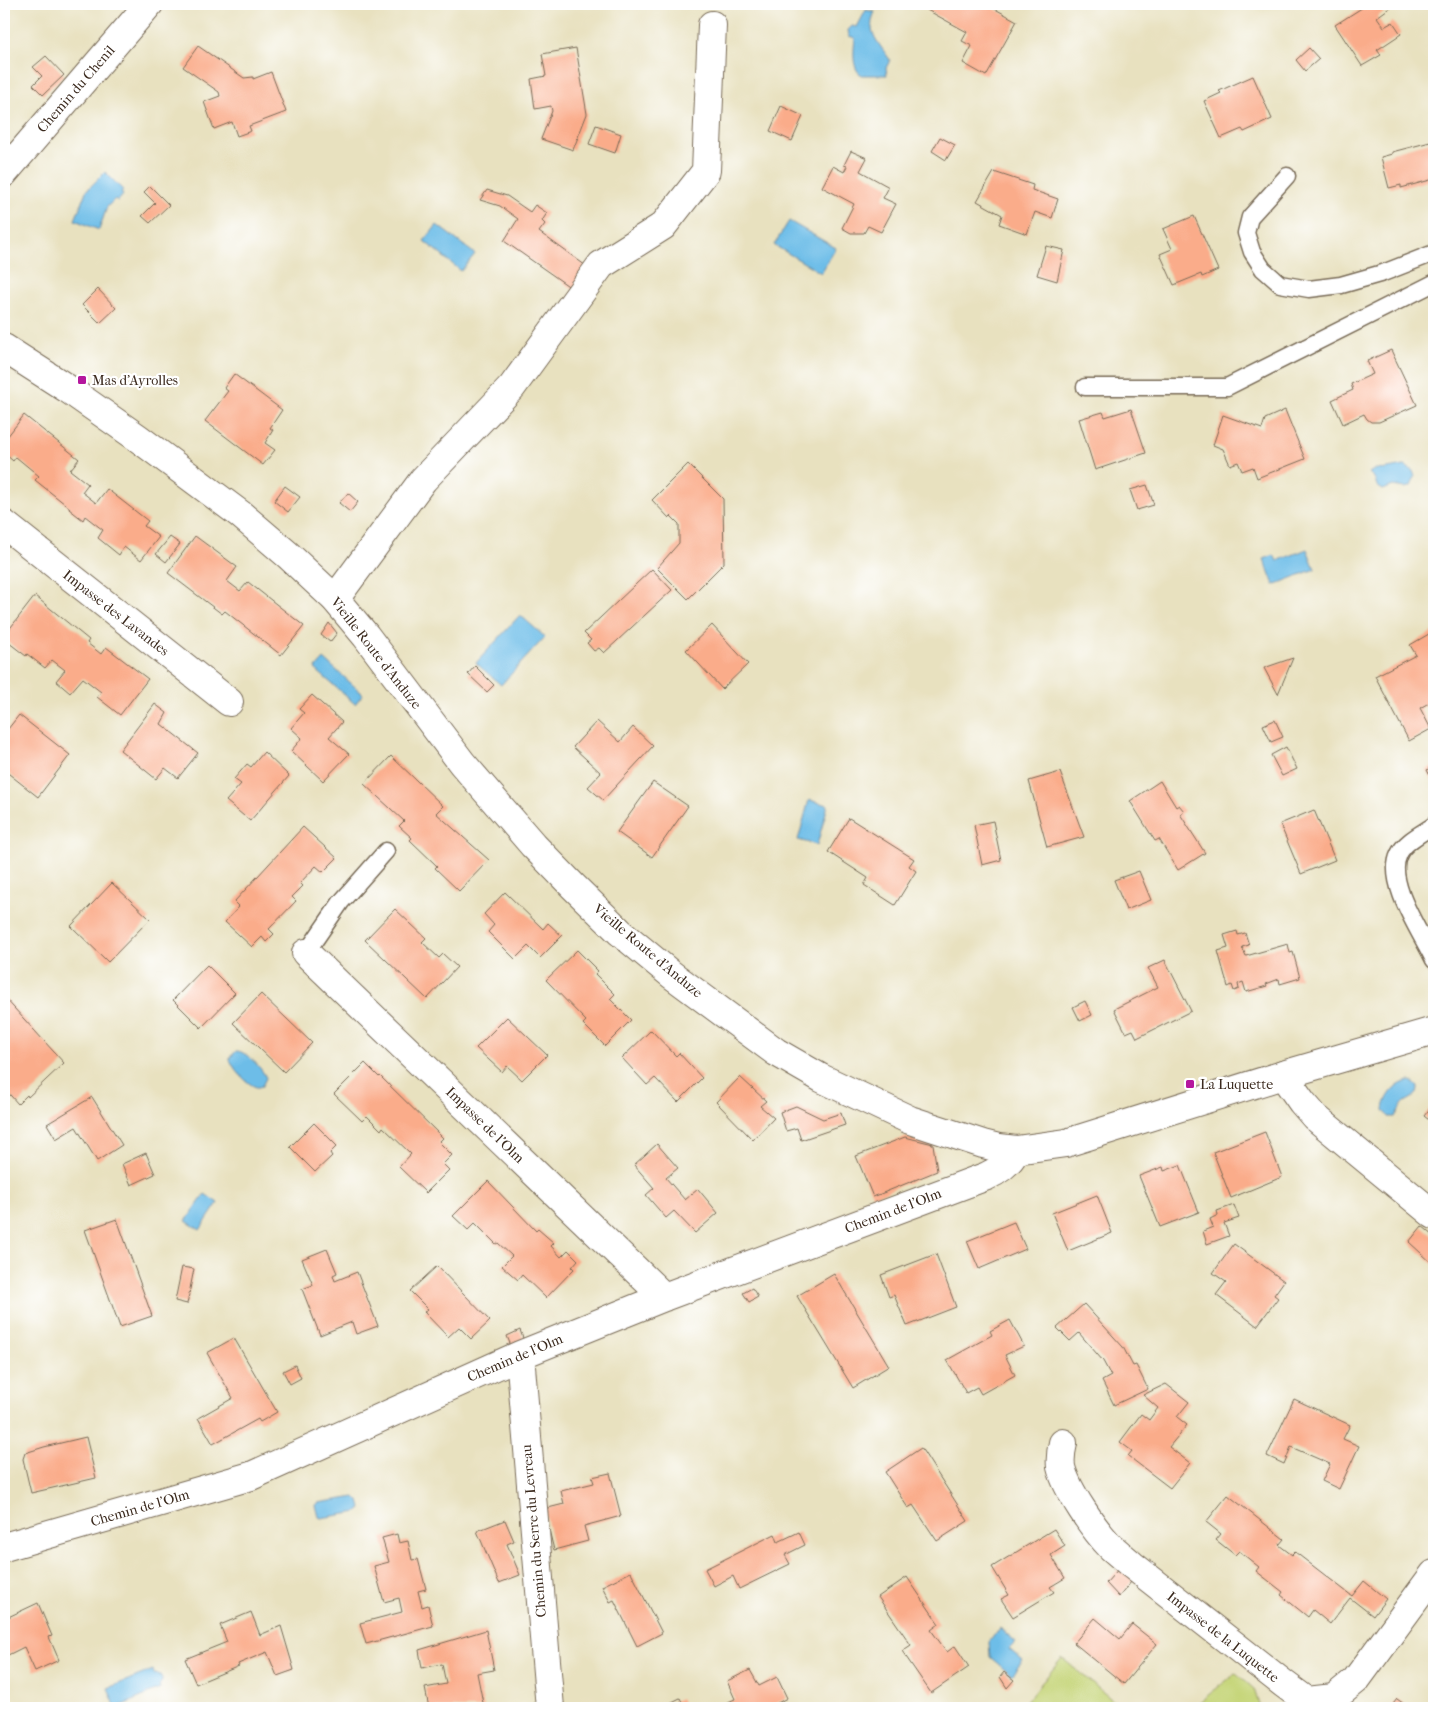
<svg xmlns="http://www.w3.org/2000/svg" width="1438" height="1712" font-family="'IM FELL French Canon',serif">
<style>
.green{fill:#c4d476;stroke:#807f4a}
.water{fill:#6dbde8;stroke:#547483}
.building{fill:#faac8a}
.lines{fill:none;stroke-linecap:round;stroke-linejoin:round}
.lane-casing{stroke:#786a56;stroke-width:19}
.street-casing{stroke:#786a56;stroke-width:30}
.secondary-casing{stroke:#786a56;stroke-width:30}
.lane{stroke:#fff;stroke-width:16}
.street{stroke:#fff;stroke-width:28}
.secondary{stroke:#fff;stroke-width:28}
.poi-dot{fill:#b5179e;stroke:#fff;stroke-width:2}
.labels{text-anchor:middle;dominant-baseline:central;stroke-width:4.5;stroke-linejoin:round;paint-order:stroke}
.street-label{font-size:14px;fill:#3b2a1e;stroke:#fff}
.poi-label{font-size:14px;fill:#3b2a1e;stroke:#fff;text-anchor:start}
</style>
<rect width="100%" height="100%" fill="#fff"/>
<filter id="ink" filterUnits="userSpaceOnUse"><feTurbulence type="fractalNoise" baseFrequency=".02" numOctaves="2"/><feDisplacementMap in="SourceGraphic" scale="10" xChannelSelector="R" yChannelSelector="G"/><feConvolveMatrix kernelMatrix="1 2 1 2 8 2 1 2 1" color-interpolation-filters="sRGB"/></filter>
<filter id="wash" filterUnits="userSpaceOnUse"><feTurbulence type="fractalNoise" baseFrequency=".0096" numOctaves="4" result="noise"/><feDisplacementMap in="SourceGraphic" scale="20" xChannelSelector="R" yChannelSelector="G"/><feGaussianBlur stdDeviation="1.12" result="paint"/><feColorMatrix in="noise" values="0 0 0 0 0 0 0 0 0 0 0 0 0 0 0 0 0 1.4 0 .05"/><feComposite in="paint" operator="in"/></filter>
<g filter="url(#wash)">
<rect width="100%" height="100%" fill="#e8e1bf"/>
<path class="green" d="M1062,1658L1122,1708H1021Z
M1236,1673L1254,1689L1260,1708H1192Z"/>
<path class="water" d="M866,10L875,12C865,32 880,44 890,60L886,68L887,75H862C851,69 854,49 855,38L849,36L848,30L852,26L857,27Z
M105,172L123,190L121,192L123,195L118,201L115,199L107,207L99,230L75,220L86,191Z
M789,221L836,248L821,273L774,245Z
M437,225L475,254L461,271L424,241Z
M1405,466L1413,471L1415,477L1411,486L1405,488L1393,486L1383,490L1377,486L1375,479L1369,473L1375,469C1386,471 1394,467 1405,466Z
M1307,549L1315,569L1274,585L1264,559L1274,555L1277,561Z
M520,615L545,637L501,685L476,663Z
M324,659L363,694L355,704L315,669Z
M809,800L828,805L817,845L798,840Z
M236,1051C245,1050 263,1069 266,1078L262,1086C258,1087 258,1088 254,1086C246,1083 230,1065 230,1058Z
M1411,1081L1418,1087C1418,1096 1412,1098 1405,1102C1401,1105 1398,1112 1395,1117H1389L1384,1110C1385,1097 1396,1082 1411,1081Z
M205,1194L218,1203L200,1230L186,1221Z
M355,1497L359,1501L361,1508L358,1512L321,1518L319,1517L316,1505L318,1503Z
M1000,1628L1016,1642L1009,1649L1023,1661L1011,1675L990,1657L989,1642Z
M153,1670L154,1674L160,1675C163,1679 163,1682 159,1685L160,1689L116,1708L108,1688Z"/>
<g id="blocks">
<path class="building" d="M930,4H986L1017,21L986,76L963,63L972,46L962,41L967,32L927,10Z
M1368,4H1395L1377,17L1384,27L1393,22L1401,34L1377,50L1381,55L1362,66L1335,25Z
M198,46L244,78L253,77V79L271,72L286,112L249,126L251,131L237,136L232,122L214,129L204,102L220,96L219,92L183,67Z
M576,48L587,114L573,150L541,139L552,111L551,106L535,109L531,79L546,76L542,54Z
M1309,48L1319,59L1305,71L1296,60Z
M46,56L64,75L43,95L33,85L42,76L33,67Z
M1253,76L1272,119L1244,132L1242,129L1221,138L1204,101L1221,93L1219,91Z
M781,106L803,116L792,141L770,131Z
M596,125L621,134L615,153L589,144Z
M940,137L955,145L946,160L932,151Z
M1434,141V179L1401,188V185L1389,188L1381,157L1392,154V152Z
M851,151L867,158L860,171L889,187L883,198L896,204L881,232L868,226L864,233H851L842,228L854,204L822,187L833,166L844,172L847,166L844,165Z
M994,172L1033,185L1032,190L1058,199L1052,218L1035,212L1027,234L999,224L1002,215L977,201Z
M150,186L169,205L150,223L142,216L155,203L144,192Z
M487,190L507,196L530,212L535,205L547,213L542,221L545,224L539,232L589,268L574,290L504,241L518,219L500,206L480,200Z
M1194,216L1218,270L1202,277L1201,274L1174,285L1160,254L1172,249L1163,229Z
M1046,246L1064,250L1057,281L1037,275Z
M98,289L116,308L100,323L82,305Z
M1391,350L1417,405L1379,422H1371L1367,419L1364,414L1343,424L1332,400L1353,390L1351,384L1373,374L1367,361Z
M234,374L282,410L270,428L273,430L265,443L275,450L263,465L205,421L228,391L224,388Z
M1131,409L1146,453L1095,470L1079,419L1103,412L1105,417Z
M1285,410L1305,459L1257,478L1253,467L1242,471L1238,462L1230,465L1223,449L1213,445L1223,415L1262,429L1265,419Z
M24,415L79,459L70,470L88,484L82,492L96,503L107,489L148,521L144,526L159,537L141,560L124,547L119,555L98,538L103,530L85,516L83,520L69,509L70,508L35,480L39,476L16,457L13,461L4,453V441Z
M688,464L723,499L724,563L688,599L657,568L679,543V524L671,516L669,518L652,500Z
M1147,485L1154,505L1137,510L1130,490Z
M285,486L300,497L288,512L274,501Z
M348,493L358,502L350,512L339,503Z
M195,536L237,567L227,581L240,591L248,582L304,626L281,655L225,611L222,614L168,573Z
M170,537L180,544L166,562L156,554Z
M652,569L672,590L604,653L599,648L594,651L587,643L591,640L584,633Z
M35,596L89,640L87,643L101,654L106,647L148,679L120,715L97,697L101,692L83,678L70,693L56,681L65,670L52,660L45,668L27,654L26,656L4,639V636Z
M329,623L337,633L330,642L321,635Z
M712,625L748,664L722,689L686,650Z
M1434,631V680L1430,682L1434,690V700L1420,708L1431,729L1409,741L1375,676L1416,655L1410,645Z
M1293,658L1278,694L1264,668Z
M475,666L494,685L487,692L468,674Z
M312,695L342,722L329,737L349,754L323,781L291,751L302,738L291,728L304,713L299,709Z
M155,704L167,713L161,724L198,753L178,778L165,768L156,779L120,750Z
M19,715L70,755L38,797L4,770V734Z
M1275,720L1283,737L1271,742L1263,725Z
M597,721L620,742L633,727L653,746L603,800L588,787L601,773L573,747Z
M1286,747L1297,769L1282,776L1271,755Z
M264,752L289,776L250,821L226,801L241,784L234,779L247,764L251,767Z
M391,756L443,806L436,813L489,860L459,891L435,868L437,866L410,840L412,838L399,826L404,821L364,784Z
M1434,765V784L1427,770Z
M1060,772L1084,837L1047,847L1029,781Z
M1160,781L1176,807L1179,805L1184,811L1180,814L1205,853L1178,870L1159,839L1155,841L1130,801Z
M653,782L688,806L652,857L617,832Z
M1314,810L1335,860L1301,874L1280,824Z
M849,818L914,859L909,866L916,871L895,905L864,885L868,878L828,852Z
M993,821L1001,860L982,865L974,825Z
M303,827L337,858L323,872L316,866L300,883L303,886L292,897L296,901L269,929L274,934L266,942L262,937L252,947L225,922L239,907L234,902Z
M1139,871L1151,900L1126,910L1114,880Z
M112,883L150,919L108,962L71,926Z
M505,892L543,929L548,923L562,936L540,958L528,946L515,959L488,932L494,925L484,914Z
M395,909L426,938L422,942L439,958L443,954L457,967L427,999L365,940Z
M1237,931L1238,935L1245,933L1249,945L1242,947L1246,956L1288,944L1290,953L1293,952L1300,978L1280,984L1279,979L1266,984L1267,986L1246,992L1243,982L1238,984L1239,989L1234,991L1232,985L1228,987L1218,951L1228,948L1224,935Z
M577,950L598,971L595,974L615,994L610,999L631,1020L605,1046L583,1024L586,1021L546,980Z
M1165,960L1191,1011L1137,1038L1133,1030L1126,1033L1114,1009L1158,987L1148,968Z
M207,965L235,993L201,1028L173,1000Z
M261,994L312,1043L284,1072L233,1023Z
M4,997L64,1063L28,1097L27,1095L18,1104L4,1088Z
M1085,1001L1092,1015L1080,1021L1073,1007Z
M507,1017L547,1055L522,1080L507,1066L502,1072L476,1048Z
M651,1030L676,1056L679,1053L702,1078L678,1102L655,1078L647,1085L622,1058Z
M365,1063L379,1077L380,1076L443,1138L439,1142L452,1155L443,1164L449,1170L426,1193L399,1167L411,1154L383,1127L381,1130L367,1116L362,1121L334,1094Z
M740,1077L766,1101L760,1106L774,1118L753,1140L716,1102Z
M92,1097L122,1145L97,1161L76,1127L56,1139L47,1124Z
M1434,1103V1124L1424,1116Z
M796,1106L823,1119L841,1113L845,1125L801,1140L797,1128L786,1131L780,1112Z
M314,1123L337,1146L330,1153L332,1156L315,1172L290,1147Z
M1265,1132L1282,1177L1231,1198L1213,1152Z
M905,1137L933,1144L937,1171L873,1197L856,1156Z
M657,1144L678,1168L666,1178L685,1200L698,1189L718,1213L695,1233L674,1211L666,1218L646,1195L654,1188L634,1165Z
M146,1153L155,1174L131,1185L122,1164Z
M1180,1165L1199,1212L1160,1227L1139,1176L1163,1167L1164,1171Z
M488,1181L536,1231L538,1229L554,1243L551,1246L561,1257L568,1250L578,1260L572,1267L574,1269L546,1298L522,1275L518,1280L502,1266L512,1256L498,1243L496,1244L475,1223L468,1230L453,1216Z
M1097,1195L1112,1233L1068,1251L1052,1213Z
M1234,1205L1239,1218L1224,1223L1229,1236L1207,1244L1203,1231L1213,1227L1210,1219L1218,1215L1217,1211Z
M117,1219L152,1316L120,1327L85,1230Z
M1014,1222L1026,1249L979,1269L967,1241Z
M1422,1226L1434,1236V1265L1409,1242Z
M1234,1244L1284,1281L1274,1295L1278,1298L1257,1326L1216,1295L1226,1282L1213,1273Z
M327,1249L337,1273L333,1275L335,1281L357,1272L378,1326L356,1334L352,1322L320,1335L302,1289L313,1285L302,1259Z
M936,1254L956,1307L907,1326L894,1295L889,1297L881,1275Z
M437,1266L490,1321L471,1339L459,1327L448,1337L424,1312L428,1309L410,1291Z
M182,1267L194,1269L187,1304L175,1301Z
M834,1274L889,1366L853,1388L797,1296Z
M752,1288L758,1297L749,1302L743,1293Z
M1084,1304L1123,1347L1133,1366L1136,1365L1148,1389L1114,1405L1102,1381L1111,1376L1103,1361L1079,1333L1070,1341L1057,1328Z
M1010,1320L1024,1346L1005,1355L1015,1375L981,1394L977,1387L966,1393L947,1360L992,1335L990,1331Z
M520,1330L524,1341L511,1346L507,1336Z
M234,1338L277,1412L260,1422L258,1419L213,1444L198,1418L233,1398L207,1353Z
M295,1365L301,1378L290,1384L283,1371Z
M1166,1384L1189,1402L1177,1417L1187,1425L1169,1447L1190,1463L1170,1488L1128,1456L1132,1451L1120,1442L1141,1414L1149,1420L1158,1408L1143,1395Z
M1294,1399L1350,1425L1343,1439L1359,1446L1339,1489L1322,1481L1330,1464L1291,1447L1284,1464L1267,1456Z
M86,1437L96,1478L31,1493L23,1459L25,1453L44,1447Z
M921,1448L968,1521L937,1541L913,1505L908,1508L885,1472Z
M610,1473L621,1516L584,1526L588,1541L554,1550L544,1509L564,1504L561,1491L594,1483L592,1477Z
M1228,1495L1284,1539L1279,1545L1292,1555L1295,1552L1352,1596L1364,1581L1386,1599L1373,1616L1350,1598L1330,1624L1313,1610L1308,1617L1281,1595L1283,1592L1256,1571L1259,1567L1239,1551L1235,1555L1216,1540L1221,1534L1206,1522Z
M505,1520L514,1541L507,1544L520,1575L499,1583L477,1531Z
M1054,1529L1065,1546L1051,1555L1065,1578L1050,1587L1054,1592L1013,1617L1001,1599L1009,1595L992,1567Z
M799,1532L805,1545L785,1555L790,1564L739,1589L733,1576L714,1586L705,1569L775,1534L778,1542Z
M397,1534L399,1543L408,1541L412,1560L418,1559L426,1589L418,1591L422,1607L428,1605L433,1626L366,1644L360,1623L402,1612L399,1598L384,1602L374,1566L389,1562L382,1538Z
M1121,1566L1135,1577L1119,1597L1106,1583Z
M631,1572L662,1633L637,1646L614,1600L610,1602L602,1586Z
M907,1577L939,1624L931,1630L947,1652L955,1646L969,1667L931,1693L902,1651L911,1645L878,1597Z
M38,1603L52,1636L49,1637L59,1660L35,1671L24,1647L6,1656L4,1650V1619Z
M251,1612L260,1635L281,1626L294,1670L277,1676L267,1652L238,1664L239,1666L196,1684L185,1659L227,1642L220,1625Z
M1095,1618L1120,1639L1132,1624L1157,1644L1124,1684L1074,1643Z
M486,1630L494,1670L477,1673L484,1708H429L425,1688L446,1684L442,1664L422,1668L419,1650Z
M750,1670L759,1686L777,1677L787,1698L768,1708H731L728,1702L735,1699L727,1681Z
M1004,1672L1014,1680L1007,1688L1000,1677Z
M680,1698L685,1708H660Z
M1397,1699L1410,1708H1390Z"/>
</g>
</g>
<g filter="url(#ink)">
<use href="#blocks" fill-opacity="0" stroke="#786a56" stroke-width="1"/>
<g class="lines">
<g class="lane-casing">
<path id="lane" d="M1287,176L1250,217L1246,233L1252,252L1263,269L1280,284L1309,289L1341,285L1383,273L1434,253
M1085,387H1227L1434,283
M1434,825C1423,833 1405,841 1399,854C1385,882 1422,934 1434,960
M306,953L341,902L386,851"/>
</g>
<g class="street-casing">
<path id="street" d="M4,173L149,4
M4,524L229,702
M335,599L423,480L512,387L601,265L663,226L706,171L712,25
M306,953L664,1297
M1283,1075L1434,1031
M520,1355L550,1708
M1063,1443C1061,1451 1060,1459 1061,1467C1066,1489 1095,1531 1111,1547C1118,1553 1125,1559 1132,1565L1284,1684L1307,1701L1334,1698L1356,1680L1434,1574
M4,1547L251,1476L520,1355L664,1297L987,1176C1000,1170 1010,1163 1016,1150"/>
</g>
<g class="secondary-casing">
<path id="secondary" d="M4,348L68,389L138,438L240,514L288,555L335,599L366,636L462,763L533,845L573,886L620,932L672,975L776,1052L821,1078L910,1120L983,1144L999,1148L1016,1150L1066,1143L1283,1075L1302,1102L1315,1117L1434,1215"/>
</g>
<use href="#lane" class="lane"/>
<use href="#street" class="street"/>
<use href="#secondary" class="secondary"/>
</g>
</g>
<g class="poi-dot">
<rect x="77" y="375" width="10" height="10" rx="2.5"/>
<rect x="1185" y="1079" width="10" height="10" rx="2.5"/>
</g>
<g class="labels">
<g class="street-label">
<text transform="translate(76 89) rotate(-49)">Chemin du Chenil</text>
<text transform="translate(116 613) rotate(38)">Impasse des Lavandes</text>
<text transform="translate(376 653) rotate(52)">Vieille Route d'Anduze</text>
<text transform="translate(648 951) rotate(40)">Vieille Route d'Anduze</text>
<text transform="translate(485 1125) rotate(44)">Impasse de l'Olm</text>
<text transform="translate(893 1211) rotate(-21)">Chemin de l'Olm</text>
<text transform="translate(515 1358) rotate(-23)">Chemin de l'Olm</text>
<text transform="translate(140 1508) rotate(-16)">Chemin de l'Olm</text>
<text transform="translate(534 1531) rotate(-95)">Chemin du Serre du Levreau</text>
<text transform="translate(1223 1637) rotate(38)">Impasse de la Luquette</text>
</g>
<g class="poi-label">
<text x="92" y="380">Mas d'Ayrolles</text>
<text x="1200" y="1084">La Luquette</text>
</g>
</g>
<rect width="1438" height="1712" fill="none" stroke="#fff" stroke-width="20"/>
</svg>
